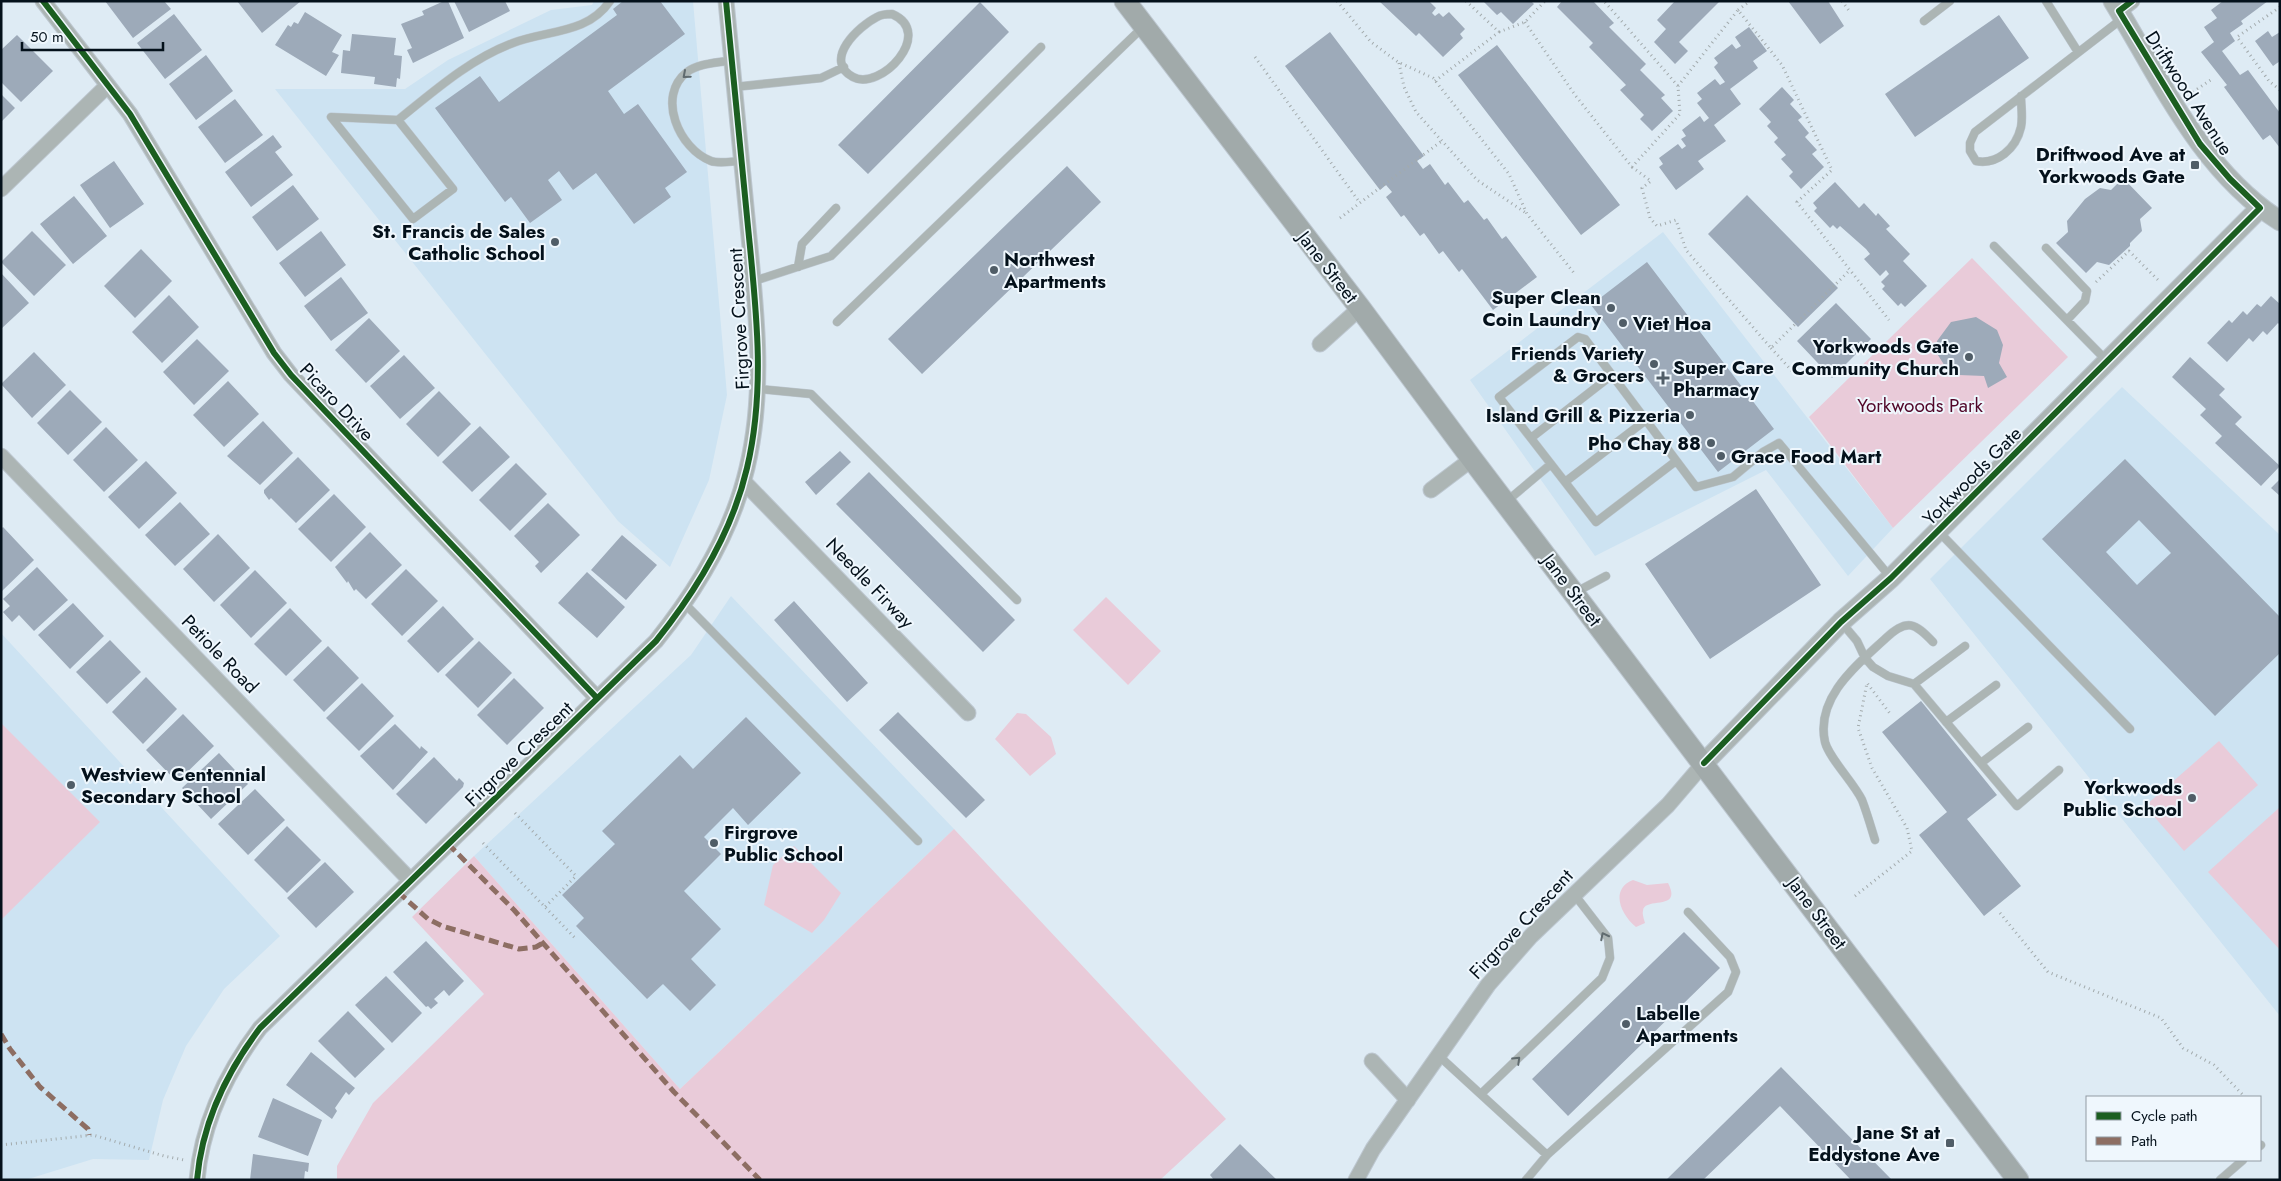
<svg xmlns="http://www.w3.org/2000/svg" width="2281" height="1181" font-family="Jost,sans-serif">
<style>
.built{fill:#cde3f2}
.green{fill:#e9cbd9}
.building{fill:#9daab9;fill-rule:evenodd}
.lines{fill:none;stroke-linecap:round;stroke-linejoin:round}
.service-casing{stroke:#bdc7d0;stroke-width:9}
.minor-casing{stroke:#bdc7d0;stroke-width:17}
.tertiary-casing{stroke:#bdc7d0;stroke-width:21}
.secondary-casing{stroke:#bdc7d0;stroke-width:23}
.path{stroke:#a3abad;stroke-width:3;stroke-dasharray:1 4;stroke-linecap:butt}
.service{stroke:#acb5b4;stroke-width:8}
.minor{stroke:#acb5b4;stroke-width:15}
.tertiary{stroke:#acb5b4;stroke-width:19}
.secondary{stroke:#a1aaaa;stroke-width:21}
.quiet{stroke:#8d6e63;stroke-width:5;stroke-dasharray:10 5;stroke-linecap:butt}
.cycleway-casing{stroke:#eff7fd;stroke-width:9}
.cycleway{stroke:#1b5e20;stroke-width:6}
.oneway{stroke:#606b6f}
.poi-dot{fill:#505d67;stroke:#eff7fd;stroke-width:2}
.labels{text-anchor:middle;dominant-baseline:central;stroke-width:4;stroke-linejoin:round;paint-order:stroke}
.street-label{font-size:19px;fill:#04111b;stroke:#eff7fd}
.poi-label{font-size:19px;font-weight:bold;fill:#04111b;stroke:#eff7fd;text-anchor:end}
.park-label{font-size:19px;fill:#510729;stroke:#eff7fd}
</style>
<rect width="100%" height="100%" fill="#deebf4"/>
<path class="built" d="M594,1H693L727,395L709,480L670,567L618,521L275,89H405L448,60L551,10L592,5Z
M1663,232L1893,528L1848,576L1766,470L1595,556L1470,380Z
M2122,387L2280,535V1016L1930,579Z
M731,596L954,829L680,1089L474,856L691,655Z
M1,633L280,936L224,989L186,1046L163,1100L149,1160L93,1159L25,1180H1Z"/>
<path class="green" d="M1972,258L2068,357L1893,528L1809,417Z
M1106,597L1161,651L1128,685L1073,630Z
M1017,713L1026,714L1051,737L1056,754L1030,776L995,739Z
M1,723L100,822L1,920Z
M2219,741L2258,785L2184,851L2145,806Z
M2280,807V950L2208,872Z
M954,829L1226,1119L1160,1180H337V1166L373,1103L484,994L412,917L474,856L680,1089Z
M794,846L841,893L824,920L812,933L764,905L773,865Z
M1633,880L1647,885L1668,883C1683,912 1644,896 1643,911C1642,914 1644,919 1645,923L1636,927C1620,914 1610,889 1633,880Z"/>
<path class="building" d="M105,1H164L171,9L133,38Z
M237,1H301L262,33Z
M444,1H448L464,38L413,63L407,50L412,48L401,24L424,15L422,11Z
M454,1H505L510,11L469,32Z
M623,1H660L685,34L608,91L624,114L638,104L687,172L665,188L671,197L634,224L596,173L573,190L559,171L548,180L562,200L530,223L511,197L505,202L435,108L480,76L499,102L617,15L613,9Z
M1379,1H1429L1436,8L1432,13L1435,16L1439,13L1443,17L1449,12L1465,29L1460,34L1463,38L1443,57L1419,33L1416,36Z
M1483,1H1531L1534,4L1513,24L1501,12L1497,15Z
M1562,1H1593L1614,23L1609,27L1646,64L1640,70L1665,95L1661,98L1673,111L1652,131L1640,119L1644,115L1620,90L1626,85L1589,47L1593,43L1557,7Z
M1675,1H1720L1679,42L1688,51L1675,64L1654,42L1666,29L1657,20Z
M1788,1H1828L1844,26L1820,44Z
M2223,1H2268L2241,21L2243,24L2230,33L2235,41L2222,51L2240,75L2248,70L2280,113V148L2270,135L2263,140L2224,87L2227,85L2201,52L2214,42L2204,27L2217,18L2211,10Z
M980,2L1009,32L868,174L838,145Z
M305,12L342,35L332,52L339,55L326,76L275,45L288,25L291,27L294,22L298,24Z
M174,14L202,50L165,79L137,43Z
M1999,15L2029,58L1915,137L1885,94Z
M1749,27L1767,51L1753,61L1758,68L1730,89L1741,104L1714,125L1726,141L1698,161L1704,169L1676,190L1659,167L1663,164L1659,158L1678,144L1682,149L1686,146L1681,139L1686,136L1682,130L1700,116L1704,122L1709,118L1697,103L1702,99L1697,93L1715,79L1720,85L1725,82L1714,67L1718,63L1714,58L1732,44L1736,49L1741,46L1735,37Z
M2268,31L2272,37L2280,32V61L2273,66L2255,41Z
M1330,32L1424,156L1417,161L1423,169L1430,164L1445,185L1448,182L1464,203L1468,200L1484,220L1487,218L1502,239L1506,236L1537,277L1493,310L1462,269L1459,272L1443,251L1439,254L1424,233L1420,236L1404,215L1401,217L1386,197L1392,192L1386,185L1380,190L1285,66Z
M352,34L396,38L394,55L402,56L400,79L397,78L396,87L374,84L375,77L341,73L343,50L350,51Z
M17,35L53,71L21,102L1,82V50Z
M1497,45L1620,205L1581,235L1458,75Z
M206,55L233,91L196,120L169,84Z
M1782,87L1794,100L1790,104L1802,117L1798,120L1809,133L1805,137L1817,150L1812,154L1824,167L1801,189L1789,176L1793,172L1781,159L1786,155L1774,142L1778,138L1767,126L1771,122L1759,109Z
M1,94L15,108L1,122Z
M235,99L263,135L225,163L198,127Z
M273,135L282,147L275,152L293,175L251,207L225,172Z
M114,161L144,204L110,228L80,185Z
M1067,166L1101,202L922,374L888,339Z
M2123,178L2152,208L2140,219L2142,231L2130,243V246L2109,265L2097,262L2086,273L2056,243L2068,232L2067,221L2085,199L2100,188L2111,190Z
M1835,182L1859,208L1864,203L1876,216L1878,213L1890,226L1886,229L1910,254L1903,261L1927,286L1905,307L1901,303L1898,306L1882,289L1885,286L1881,282L1889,274L1886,270L1880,276L1864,259L1870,254L1866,249L1840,226L1837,229L1833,225L1830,228L1814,211L1817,208L1813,203Z
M293,185L319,219L277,251L252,217Z
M1747,195L1838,288L1798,327L1708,234Z
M74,196L107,236L73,264L40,224Z
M32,231L66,265L34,296L1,262Z
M321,231L346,265L305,297L279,263Z
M141,249L172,281L135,318L104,286Z
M1647,262L1774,429L1718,472L1591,305Z
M1,273L29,303L1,329Z
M341,277L368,313L331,341L304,306Z
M169,295L199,327L162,363L132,332Z
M2271,296L2280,304V325L2278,323L2267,335L2263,331L2253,342L2249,338L2227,362L2207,343L2229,320L2232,323L2243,311L2247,315L2257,304L2261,307Z
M1836,303L1871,339L1832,378L1797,341Z
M1976,317L1997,330L2003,345L1999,363L2007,377L1988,388L1984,376L1959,375L1948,371L1936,352L1937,341L1951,322Z
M369,318L400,351L366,383L335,350Z
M197,339L229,371L194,405L163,372Z
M34,352L66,385L32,418L1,384Z
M404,355L435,388L400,419L370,386Z
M2190,357L2225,389L2219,395L2242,417L2235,424L2280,466L2261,486L2215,443L2222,436L2200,415L2206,409L2172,377Z
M228,381L259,414L224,447L193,415Z
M70,390L102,422L68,455L37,423Z
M439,391L471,424L438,457L406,424Z
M263,421L293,453L260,485L227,456Z
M480,426L510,457L472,492L442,462Z
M106,427L138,460L104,492L73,460Z
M840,451L851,462L816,495L805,482Z
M298,457L330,490L296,523L271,498L269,500L264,493V490Z
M2125,459L2280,617V653L2215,716L2042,539ZM2139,520L2171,553L2137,585L2106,552Z
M146,461L177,493L139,529L108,497Z
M516,463L547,494L510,531L479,500Z
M869,472L1015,620L983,652L836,504Z
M2280,479V496L2271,488Z
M1756,489L1821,585L1710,659L1645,564Z
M334,494L366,527L331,562L298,529Z
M180,502L210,534L175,566L145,535Z
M548,503L580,535L541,573L535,566L539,562L514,536Z
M3,527L34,560L1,592V529Z
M370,532L402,565L366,599L356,589L354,591L348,581L347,583L335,567Z
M218,534L250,568L214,602L183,569Z
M622,535L657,565L626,600L591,570Z
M37,567L68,600L34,631L19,615L12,622L3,612L10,606L3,599Z
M406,569L438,601L402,636L371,604Z
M255,570L287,603L251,638L220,605Z
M587,572L625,607L597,638L558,603Z
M794,601L868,683L847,702L774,620Z
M73,603L104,636L70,669L38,635Z
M443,606L474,639L438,673L407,641Z
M290,608L322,641L286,676L254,644Z
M110,640L141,672L107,704L76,672Z
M479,641L512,673L478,708L445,675Z
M328,646L359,678L324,712L293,680Z
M146,677L177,709L143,744L112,712Z
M514,678L544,708L507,745L477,715Z
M362,683L394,716L359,751L326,718Z
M1921,701L1997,795L1967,819L2021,886L1984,916L1919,835L1947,812L1882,732Z
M898,712L985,800L966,818L879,730Z
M183,714L214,746L177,782L146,750Z
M746,717L801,773L748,825L733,808L704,837L721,854L684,891L721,929L691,959L716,985L690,1011L663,984L647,999L576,926L584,918L562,895L615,844L602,831L680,755L693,769Z
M395,724L420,749L421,746L428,752L393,790L360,756Z
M219,753L248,784L211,819L182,788Z
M434,757L457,781L459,778L464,783L463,787L426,824L396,794Z
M255,789L285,820L248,855L218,824Z
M287,826L321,860L287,893L254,860Z
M325,862L354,892L316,928L287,898Z
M1684,932L1720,968L1568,1116L1532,1079Z
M426,941L464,981L449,996L444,990L434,999L438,1003L431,1009L428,1006L426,1007L393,972Z
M386,976L422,1013L392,1043L355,1005Z
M348,1011L385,1049L355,1078L318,1041Z
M311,1052L355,1088L349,1095L346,1092L335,1108L337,1111L332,1119L286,1085Z
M1781,1067L1892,1180H1851L1780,1106L1703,1180H1666Z
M273,1098L322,1120L308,1156L258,1137Z
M1240,1144L1277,1180H1214L1210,1175Z
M253,1154L309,1163L308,1172L305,1171L304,1180H250Z"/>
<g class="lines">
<g class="service-casing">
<path id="service" d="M2046,1L2078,52
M892,14C936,33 880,92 853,77C822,60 859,26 877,17C882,14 887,14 892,14Z
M1924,21L1950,1
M732,60C718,63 699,63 687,72C656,96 679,149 711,161C719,164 733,161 742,161
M734,87L821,78L844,67
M2021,96C2021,106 2023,118 2021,127C2016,149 1997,165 1976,161L1970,151V143L1975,132L2123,18
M398,120L453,189L413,219L331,117L398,120C434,91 470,59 513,43C547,30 588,34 610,1
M1994,246L2107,361
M2046,248L2087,291L2085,301L2067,320
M798,267L802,244L836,208
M754,281L831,256L1041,47
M837,322L1143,27
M759,389L811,394L1017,600
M1531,438L1612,375
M1676,461L1596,522L1499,397L1578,337L1585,339L1696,487L1733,477L1763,452L1779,443L1891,578
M1565,482L1646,420
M1507,501L1551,464
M1938,531L2130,729
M1576,592L1606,576
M685,604L918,841
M1841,622L1857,641L1865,658L1873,667L1888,676L1914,684L1965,646
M1914,684L2017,806L2059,770
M1946,722L1996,685
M1981,763L2028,727
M1875,840C1871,827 1867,813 1862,800C1854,783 1829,758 1825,742C1815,697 1858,664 1886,638C1907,618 1915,623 1933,642
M1439,1056L1547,1155L1728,992L1736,972L1730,957L1688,912
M1482,1093L1602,978L1610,958L1608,938L1574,894
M2260,1146L2261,1145
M1526,1180L1547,1155
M2220,1180L2243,1160"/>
</g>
<g class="minor-casing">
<path id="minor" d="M43,1L130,114L274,353L291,375L597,698
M2119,11L2132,1
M1,189L107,86
M1320,344L1360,308
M1,456L410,880
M744,482L968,713
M1431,490L1472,459
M1372,1061L1408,1100
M197,1180C202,1123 226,1073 260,1028L656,641C697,590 732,533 747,468C766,388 756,308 748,227C741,152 733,77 726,1
M1356,1180L1373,1149L1488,985L1531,936L1668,805L1704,763"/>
</g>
<g class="tertiary-casing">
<path id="tertiary" d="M2113,1C2160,78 2201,171 2280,221
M1704,763L1841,622L1891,578L2260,208"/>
</g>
<g class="secondary-casing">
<path id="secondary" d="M1125,1L1360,308L1472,459L2018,1180"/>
</g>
<path class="path" d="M1337,1L1371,42L1398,62L1433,78L1509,174L1527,214L1574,273
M1842,1L1850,12
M2280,7L2237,37L2269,81L2280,90
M1738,10L1750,1
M1525,22L1575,95L1632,167L1680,114L1678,86L1604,1
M1499,32L1525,22L1545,1
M1255,57L1360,203
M1399,63L1404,87L1416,112L1477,180L1526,213
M1435,81L1499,32L1466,1
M1678,86L1738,10L1782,65L1832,170L1797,202L1889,320
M2193,92L2212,79
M1632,167L1651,181L1642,188L1650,218L1657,226L1676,220L1686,250L1771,348L1850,270
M1340,218L1443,140
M2096,282L2129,251L2159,281
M1771,348L1794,373
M515,813L576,876L545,907
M483,843L576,939
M1855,896L1912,851L1907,828L1872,768L1858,728L1867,683L1891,715
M2000,913L2048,972L2161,1018L2183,1048L2214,1065L2245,1097
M1,1145L93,1135L164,1156L184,1160"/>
<use href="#service" class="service"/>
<use href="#minor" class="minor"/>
<use href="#tertiary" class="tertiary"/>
<use href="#secondary" class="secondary"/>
<path class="quiet" d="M448,844L514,910L674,1092L760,1180
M398,892L428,919L442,926L519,949L536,947L543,943
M1,1034L10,1049L40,1087L88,1129L89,1135"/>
<g class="cycleway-casing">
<path id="cycleway" d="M43,1L130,114L274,353L291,375L597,698
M1704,763L1841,622L1891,578L2260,208L2230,179L2200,144L2119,11L2132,1
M197,1180C202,1123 226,1073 260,1028L656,641C697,590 732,533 747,468C766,388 756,308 748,227C741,152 733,77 726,1"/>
</g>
<use href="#cycleway" class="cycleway"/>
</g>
<defs><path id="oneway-chevron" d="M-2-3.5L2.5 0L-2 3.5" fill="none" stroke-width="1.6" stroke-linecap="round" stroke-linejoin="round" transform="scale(1.25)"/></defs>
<g class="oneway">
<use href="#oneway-chevron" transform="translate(686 75) rotate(139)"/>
<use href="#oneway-chevron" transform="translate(1604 936) rotate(-117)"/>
<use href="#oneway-chevron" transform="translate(1517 1060) rotate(-44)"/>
</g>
<g class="poi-dot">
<rect x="2190" y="160" width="10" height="10" rx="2.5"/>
<circle cx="555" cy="242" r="5"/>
<circle cx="994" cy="270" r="5"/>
<circle cx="1611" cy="308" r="5"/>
<circle cx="1623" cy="323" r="5"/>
<circle cx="1969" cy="357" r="5"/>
<circle cx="1654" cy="364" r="5"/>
<path d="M1660.5 370.5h5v5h5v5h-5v5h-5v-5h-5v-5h5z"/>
<circle cx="1690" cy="415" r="5"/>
<circle cx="1711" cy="443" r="5"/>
<circle cx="1721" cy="456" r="5"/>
<circle cx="71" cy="785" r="5"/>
<circle cx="2192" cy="798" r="5"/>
<circle cx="714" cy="843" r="5"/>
<circle cx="1626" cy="1024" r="5"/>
<rect x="1945" y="1138" width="10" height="10" rx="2.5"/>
</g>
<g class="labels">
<g class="street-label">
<text transform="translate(2189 93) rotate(57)">Driftwood Avenue</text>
<text transform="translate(1328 267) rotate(52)">Jane Street</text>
<text transform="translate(739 319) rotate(-93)">Firgrove Crescent</text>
<text transform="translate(337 402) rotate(47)">Picaro Drive</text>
<text transform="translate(1972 476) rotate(-45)">Yorkwoods Gate</text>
<text transform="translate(870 583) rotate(46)">Needle Firway</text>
<text transform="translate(1572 590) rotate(53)">Jane Street</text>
<text transform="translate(220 654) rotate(46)">Petiole Road</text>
<text transform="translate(519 754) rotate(-44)">Firgrove Crescent</text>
<text transform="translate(1817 913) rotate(53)">Jane Street</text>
<text transform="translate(1521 924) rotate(-47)">Firgrove Crescent</text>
</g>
<g class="poi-label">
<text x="2185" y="154">Driftwood Ave at<tspan x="2185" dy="22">Yorkwoods Gate</tspan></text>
<text x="545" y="231">St. Francis de Sales<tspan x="545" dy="22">Catholic School</tspan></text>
<text x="1004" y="259" text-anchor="start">Northwest<tspan x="1004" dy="22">Apartments</tspan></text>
<text x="1601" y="297">Super Clean<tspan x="1601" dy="22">Coin Laundry</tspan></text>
<text x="1633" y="323" text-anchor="start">Viet Hoa</text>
<text x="1959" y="346">Yorkwoods Gate<tspan x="1959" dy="22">Community Church</tspan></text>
<text x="1644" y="353">Friends Variety<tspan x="1644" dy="22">&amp; Grocers</tspan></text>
<text x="1673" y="367" text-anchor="start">Super Care<tspan x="1673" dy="22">Pharmacy</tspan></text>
<text x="1680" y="415">Island Grill &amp; Pizzeria</text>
<text x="1701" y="443">Pho Chay 88</text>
<text x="1731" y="456" text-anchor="start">Grace Food Mart</text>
<text x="81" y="774" text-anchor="start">Westview Centennial<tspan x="81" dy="22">Secondary School</tspan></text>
<text x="2182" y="787">Yorkwoods<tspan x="2182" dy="22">Public School</tspan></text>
<text x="724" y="832" text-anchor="start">Firgrove<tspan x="724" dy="22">Public School</tspan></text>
<text x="1636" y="1013" text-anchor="start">Labelle<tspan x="1636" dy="22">Apartments</tspan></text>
<text x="1940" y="1132">Jane St at<tspan x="1940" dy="22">Eddystone Ave</tspan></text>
</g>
<g class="park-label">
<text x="1920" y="405">Yorkwoods Park</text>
</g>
</g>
<rect width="2281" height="1181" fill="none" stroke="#04111b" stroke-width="5"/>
<rect x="2086" y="1096" width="175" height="65" fill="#eff7fd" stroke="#919ba3"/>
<rect x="2096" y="1112" width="25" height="8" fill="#1b5e20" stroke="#919ba3"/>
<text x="2131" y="1121" font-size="15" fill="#04111b">Cycle path</text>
<rect x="2096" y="1137" width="25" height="8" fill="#8d6e63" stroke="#919ba3"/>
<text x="2131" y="1146" font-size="15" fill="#04111b">Path</text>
<path d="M22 42v8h141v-8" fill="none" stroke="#04111b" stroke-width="2.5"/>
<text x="30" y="42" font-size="15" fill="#04111b" stroke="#eff7fd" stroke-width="4" paint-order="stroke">50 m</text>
</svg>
